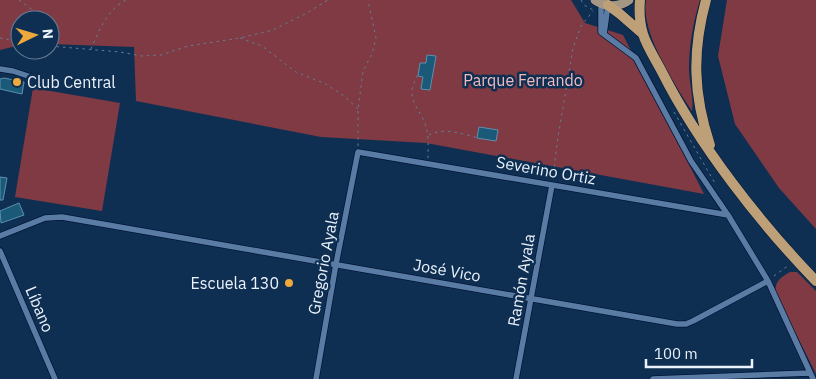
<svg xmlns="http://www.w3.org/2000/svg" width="816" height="379" font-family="'IBM Plex Sans',sans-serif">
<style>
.green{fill:#803a43}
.building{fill:#1a5977;stroke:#5b91b0}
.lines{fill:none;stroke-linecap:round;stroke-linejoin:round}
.minor-casing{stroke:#001536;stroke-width:7}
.primary-casing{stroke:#001536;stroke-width:10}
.trunk-casing{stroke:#001536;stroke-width:11}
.path{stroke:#657c95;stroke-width:1;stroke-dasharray:2.5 4;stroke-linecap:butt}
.minor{stroke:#5a7ca4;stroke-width:5.5}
.primary{stroke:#a49783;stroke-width:9}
.trunk{stroke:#bda078;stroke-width:10}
.poi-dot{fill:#eea83c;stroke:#0f2f52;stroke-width:2}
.labels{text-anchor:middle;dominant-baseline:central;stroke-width:5;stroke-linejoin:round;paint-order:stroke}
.park-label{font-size:16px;fill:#f2babe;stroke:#0f2f52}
.poi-label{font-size:16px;fill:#eaf2fb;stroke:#0f2f52;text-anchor:start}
.street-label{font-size:16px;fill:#eaf2fb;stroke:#0f2f52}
</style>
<rect width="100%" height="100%" fill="#0f2f52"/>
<path class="green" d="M0,0H571L585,23L623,35L704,194L426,143L321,137L136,101L134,47L50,44V20H20V45L0,50Z
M646,0H700C693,23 689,45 689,69C689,83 694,98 692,111C675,86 640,31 646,0Z
M727,0H816V229L779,188L735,124L718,56Z
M33,88L120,103L102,211L15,197Z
M790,272H797L816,291V374L775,292C776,280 780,278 790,272Z"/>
<path class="building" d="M427,55L436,56L430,90L421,89L423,77L418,76L420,63H426Z
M4,78L24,82L22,94L0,89V79Z
M479,127L498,130L496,141L477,138Z
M0,177L7,178L3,200H0Z
M19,203L24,215L1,223L0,211Z"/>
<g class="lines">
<g class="minor-casing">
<path id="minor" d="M601,3V32L636,58L691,161L728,215L768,281L813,379
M604,34L608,5
M0,69L13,71L31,77
M0,236L45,218L62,217L677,324H686L693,321L768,281
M0,251L55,379
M316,379L336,264L358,152L728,215
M516,379L552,185
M653,379L810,373"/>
</g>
<g class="primary-casing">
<path id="primary" d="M595,0C605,7 619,8 629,0"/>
</g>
<g class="trunk-casing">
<path id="trunk" d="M640,0C639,11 640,24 643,34C647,47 656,60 662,72C699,145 759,222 816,281
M706,0C692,51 693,94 710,145
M608,5L620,14L643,34"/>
</g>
<path class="path" d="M19,0L46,20
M581,0L584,5L593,10
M0,38L20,42
M240,38L262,46L296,72L326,84L344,96L358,109
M50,46L120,52L141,56L161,55L188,46L240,38L273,30L305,14L328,0
M91,49C99,30 108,9 126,0
M419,69C418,78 411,84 412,94C413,106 423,115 426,127C429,136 428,148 428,158
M674,112L716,185
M429,135C447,126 468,136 486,140
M358,146V110L363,71L372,54L376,38L368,0
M553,180L557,143L573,48L581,26L593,11
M774,276L789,265"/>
<use href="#minor" class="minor"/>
<use href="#primary" class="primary"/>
<use href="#trunk" class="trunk"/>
</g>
<g class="poi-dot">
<circle cx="17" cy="82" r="5"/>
<circle cx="289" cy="283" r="5"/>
</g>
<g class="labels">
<g class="park-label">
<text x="523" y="80">Parque Ferrando</text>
</g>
<g class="poi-label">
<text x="27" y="82">Club Central</text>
<text x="279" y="283" text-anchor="end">Escuela 130</text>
</g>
<g class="street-label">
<text transform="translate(546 170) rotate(10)">Severino Ortiz</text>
<text transform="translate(323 263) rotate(-79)">Gregorio Ayala</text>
<text transform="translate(447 270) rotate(10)">José Vico</text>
<text transform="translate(521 280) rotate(-80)">Ramón Ayala</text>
<text transform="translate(40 309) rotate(67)">Líbano</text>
</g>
</g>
<g transform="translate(35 35) rotate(85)"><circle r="24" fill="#0f2f52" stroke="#677d96"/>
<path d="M0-4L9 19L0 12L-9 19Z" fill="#eea83c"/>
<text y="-8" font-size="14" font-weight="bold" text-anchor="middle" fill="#eaf2fb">N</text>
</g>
<path d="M646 359v8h106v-8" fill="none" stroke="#eaf2fb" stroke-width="2.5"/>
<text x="654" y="359" font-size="15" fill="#eaf2fb" stroke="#0f2f52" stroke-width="4" paint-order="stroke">100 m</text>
</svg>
